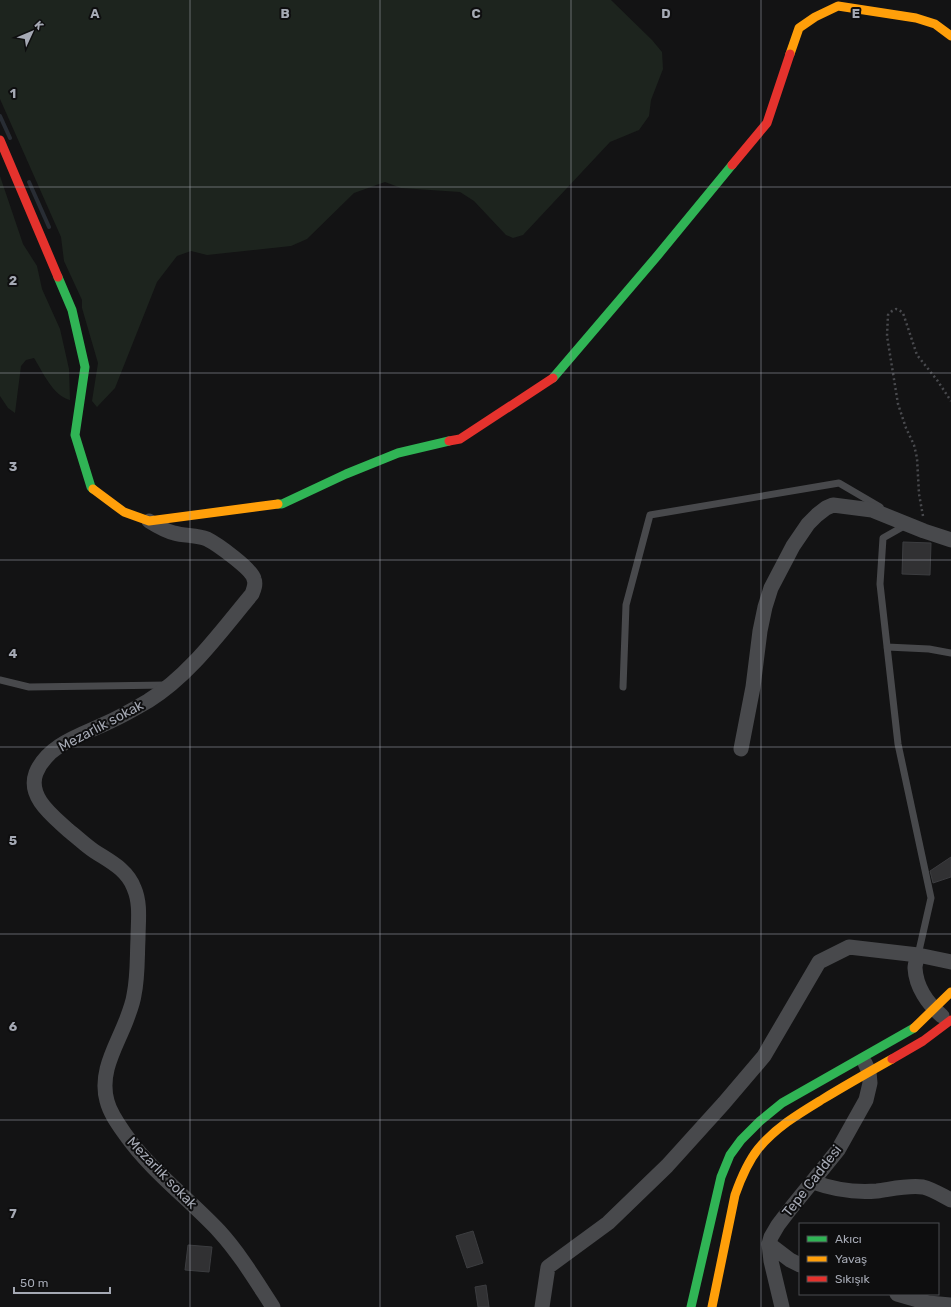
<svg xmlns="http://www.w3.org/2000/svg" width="951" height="1307" font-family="Rubik,sans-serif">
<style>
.green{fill:#1d241e}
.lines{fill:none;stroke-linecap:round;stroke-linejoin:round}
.stream{stroke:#282d34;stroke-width:4}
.building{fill:#313133;stroke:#3c3d40}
.path{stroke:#494a4e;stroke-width:2.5;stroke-dasharray:2 3;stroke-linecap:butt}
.lane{stroke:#48494c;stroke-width:7}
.street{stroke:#48494c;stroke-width:15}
.fast{stroke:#30b455;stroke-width:9}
.slow{stroke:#ff9f0a;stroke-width:9}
.jam{stroke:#e5322d;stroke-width:9}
.grid{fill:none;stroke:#a5a9b4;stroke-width:1;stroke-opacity:0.55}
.labels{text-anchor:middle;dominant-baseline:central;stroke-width:4;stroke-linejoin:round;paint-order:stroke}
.street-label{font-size:14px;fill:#a5a9b4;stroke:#0e0e0f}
.grid-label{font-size:13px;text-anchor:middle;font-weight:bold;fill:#a5a9b4;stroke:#0e0e0f;stroke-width:4;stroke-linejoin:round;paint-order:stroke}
</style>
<rect width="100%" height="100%" fill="#131314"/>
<path class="green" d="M0,0H611L652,40L662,52L663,69L651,100L649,116L639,130L610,142L523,235L513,238L506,235L474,201L460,192L401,188L385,182L354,193L307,239L291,246L207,255L191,251L177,256L157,282L115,388L97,407L92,401L98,363L82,308V300L64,261L61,237L0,99Z
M0,176L23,244L37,266L42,289L60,329L69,369L70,400C53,396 43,372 34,358L26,360L21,366L15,413L8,408L0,396Z"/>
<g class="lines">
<path class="stream" d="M0,116L10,138
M29,182L49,227"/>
</g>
<path class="building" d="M903,542L931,543L930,575L902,574Z
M951,857V877L933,883L930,871Z
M473,1231L483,1263L467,1268L456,1236Z
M188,1245L212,1247L209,1272L185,1270Z
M486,1285L489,1307H478L475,1287Z"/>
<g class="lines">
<path class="path" d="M923,516L919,494L917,458L914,445L906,428L898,404L887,336L888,315L892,311L896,309L899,310L903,313L917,355L937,380L951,401"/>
<path class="lane" d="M906,525L883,538L880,584L898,744L931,898L918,955
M887,647L929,649L951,653
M0,680L29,687L167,685
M623,687L626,605L650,515L839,483L880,507"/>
<path class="street" d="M149,521C157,526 165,531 174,533C185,536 197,535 207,539C217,544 252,569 254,579C256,584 254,589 252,594C221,631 190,675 148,701C136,708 124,715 111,721C85,734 48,743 36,773C27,797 53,816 68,830C77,837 85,845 94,851C109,861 127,869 134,888C141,904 138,922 138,939C137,957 138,976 134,995C133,1003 129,1013 126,1021C116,1047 99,1072 107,1101C110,1113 118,1124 125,1134C151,1171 188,1198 219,1231C240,1254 256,1281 273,1307
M741,749L753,687L760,631L765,607L771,588L793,546L808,524L817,515L826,508L833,505L872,510L924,531L951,540
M918,955C917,959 915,964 915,968C916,987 928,1004 942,1016
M813,1182C835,1190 854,1193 877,1191C892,1189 908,1185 923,1187C932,1189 943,1196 951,1200
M769,1244L790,1260L800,1265
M897,1294L928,1303L951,1305
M542,1307L548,1267L608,1223L667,1166L724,1103L764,1056L819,962L849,947L918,955L951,962
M782,1307L771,1261L769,1244L771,1237L778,1225L791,1208L838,1150L866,1100L870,1083L869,1072L865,1063"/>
<path class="fast" d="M58,277L72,310L85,367L75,435L91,487L93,489
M553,378L658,255L732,165
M278,504H282L346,474L398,453L449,441
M691,1307L721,1177L730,1155L741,1140L760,1121L782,1103L914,1028"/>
<path class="slow" d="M790,54L799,28L815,17L838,6L916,18L935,24L951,36
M93,489L124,512L149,521L278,504
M914,1028L951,992
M712,1307L735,1195C741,1178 747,1163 758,1149C776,1127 800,1113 823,1099C846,1085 869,1072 892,1059"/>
<path class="jam" d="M0,140L58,277
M732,165L767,123L790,54
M449,441L460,439L553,378
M892,1059L923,1041L951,1020"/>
</g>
<path class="grid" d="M190,0V1307M380,0V1307M571,0V1307M761,0V1307M0,187H951M0,373H951M0,560H951M0,747H951M0,934H951M0,1120H951"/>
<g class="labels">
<g class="street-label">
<text transform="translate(101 726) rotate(-28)">Mezarlık sokak</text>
<text transform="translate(162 1173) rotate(46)">Mezarlık sokak</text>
<text transform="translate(812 1181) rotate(-52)">Tepe Caddesi</text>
</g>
</g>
<g class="grid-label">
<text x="95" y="18">A</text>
<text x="285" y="18">B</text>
<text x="476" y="18">C</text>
<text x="666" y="18">D</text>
<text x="856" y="18">E</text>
<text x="13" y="98">1</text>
<text x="13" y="285">2</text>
<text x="13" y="471">3</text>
<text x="13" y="658">4</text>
<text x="13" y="845">5</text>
<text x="13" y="1031">6</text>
<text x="13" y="1218">7</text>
</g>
<rect x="799" y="1223" width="140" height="72" fill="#0e0e0f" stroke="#4a4c51"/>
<rect x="807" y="1236" width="20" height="6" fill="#30b455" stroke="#4a4c51"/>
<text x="835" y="1243" font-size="12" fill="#a5a9b4">Akıcı</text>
<rect x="807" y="1256" width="20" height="6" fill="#ff9f0a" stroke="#4a4c51"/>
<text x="835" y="1263" font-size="12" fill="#a5a9b4">Yavaş</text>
<rect x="807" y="1276" width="20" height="6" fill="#e5322d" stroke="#4a4c51"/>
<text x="835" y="1283" font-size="12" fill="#a5a9b4">Sıkışık</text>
<g transform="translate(32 32) rotate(46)" stroke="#0e0e0f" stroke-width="3" paint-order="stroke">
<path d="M0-3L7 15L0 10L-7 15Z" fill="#a5a9b4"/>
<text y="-6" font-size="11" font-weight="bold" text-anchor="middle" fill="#a5a9b4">K</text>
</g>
<path d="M14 1287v6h96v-6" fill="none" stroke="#a5a9b4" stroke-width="2"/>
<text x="20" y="1287" font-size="12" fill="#a5a9b4" stroke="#0e0e0f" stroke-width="3" paint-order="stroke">50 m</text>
</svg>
